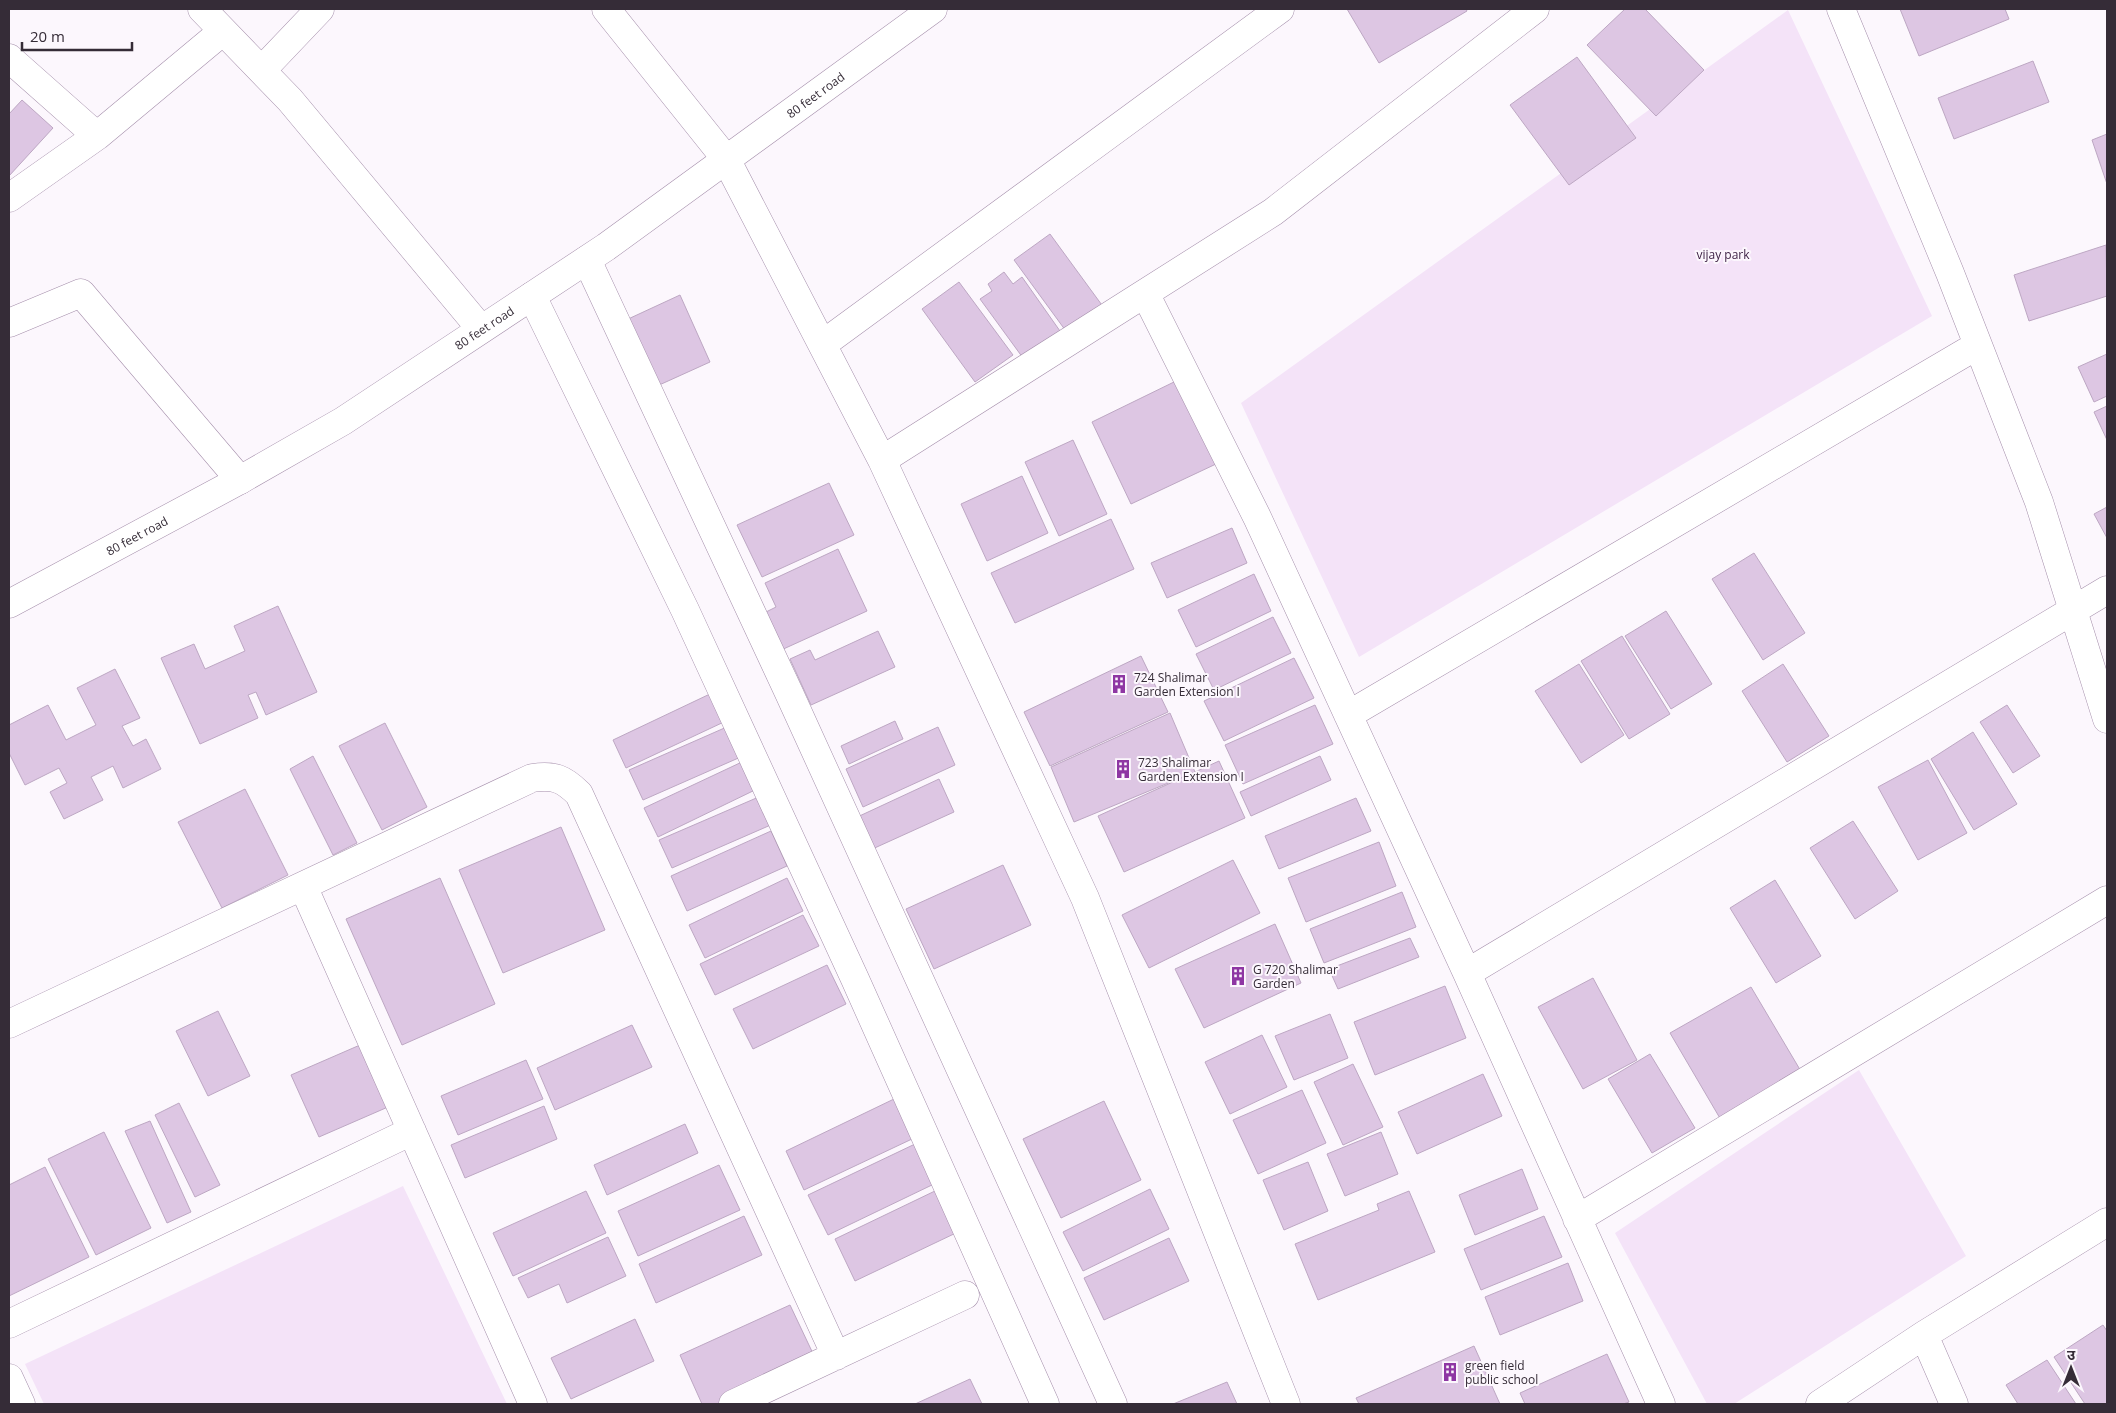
<svg xmlns="http://www.w3.org/2000/svg" width="2116" height="1413" font-family="'Open Sans','Noto Sans Devanagari',sans-serif">
<style>
.green{fill:#f4e3f8}
.building{fill:#ddc6e3;stroke:#bda7c3}
.lines{fill:none;stroke-linecap:round;stroke-linejoin:round}
.street-casing{stroke:#a58fab;stroke-width:29}
.secondary-casing{stroke:#a58fab;stroke-width:29}
.street{stroke:#fff;stroke-width:28}
.secondary{stroke:#fff;stroke-width:28}
.labels{text-anchor:middle;dominant-baseline:central;stroke-width:4;stroke-linejoin:round;paint-order:stroke}
.street-label{font-size:12px;fill:#352c37;stroke:#fcf7fd}
.park-label{font-size:12px;fill:#3a1e41;stroke:#fcf7fd}
.poi-label{font-size:12px;fill:#352c37;stroke:#fcf7fd;text-anchor:start}
</style>
<rect width="100%" height="100%" fill="#fcf7fd"/>
<path class="green" d="M1788,10L1932,316L1359,657L1241,403Z
M1859,1070L1966,1256L1734,1404H1707L1615,1233Z
M403,1186L507,1404H44L25,1364Z"/>
<path class="building" d="M1347,9H1466L1467,11L1379,63Z
M1625,9H1645L1704,70L1656,116L1587,45Z
M1900,9H2005L2009,19L1919,56Z
M1577,57L1636,138L1569,185L1510,105Z
M2033,61L2049,102L1954,139L1938,98Z
M22,100L53,128L9,176V114Z
M2107,134V184L2092,140Z
M1050,234L1107,312L1071,338L1014,260Z
M2106,245L2107,296L2029,321L2014,275Z
M1004,272L1013,284L1022,277L1060,331L1023,358L980,299L992,291L988,284Z
M959,282L1013,355L975,382L922,309Z
M680,295L710,362L657,386L626,320Z
M2107,354V396L2094,402L2078,367Z
M1176,381L1216,464L1131,504L1092,422Z
M2107,406V440L2094,412Z
M1073,440L1107,514L1059,536L1025,462Z
M1022,476L1048,533L987,561L961,504Z
M829,483L854,535L762,577L737,525Z
M2107,507V538L2094,514Z
M1111,519L1134,569L1015,623L991,573Z
M1232,528L1247,563L1167,598L1151,563Z
M838,549L867,611L779,651L762,614L776,607L765,583Z
M1754,553L1805,633L1763,660L1712,579Z
M1254,574L1271,611L1196,647L1178,610Z
M278,606L317,692L266,715L256,692L248,695L258,718L200,744L161,658L194,644L205,669L245,651L234,626Z
M1666,611L1712,684L1671,709L1625,636Z
M1273,617L1291,653L1214,690L1196,654Z
M878,631L895,667L811,705L790,659L810,650L815,660Z
M1622,636L1670,714L1629,739L1581,661Z
M1141,656L1168,712L1050,766L1024,712Z
M1294,658L1314,698L1224,741L1204,701Z
M1579,664L1624,735L1581,763L1535,691Z
M1783,664L1829,736L1787,762L1742,691Z
M115,669L140,718L122,726L133,746L146,739L161,769L123,788L113,766L91,777L103,800L64,819L50,792L67,783L59,768L25,785L9,753V725L48,705L66,740L96,725L77,688Z
M712,693L726,721L626,768L613,740Z
M1315,705L1333,744L1243,784L1225,745Z
M2007,705L2040,756L2013,773L1980,722Z
M1170,713L1195,772L1074,822L1051,767Z
M895,721L903,739L849,764L841,746Z
M385,723L427,807L382,830L339,746Z
M729,726L743,756L643,800L629,770Z
M938,727L955,765L863,807L846,769Z
M1973,732L2017,804L1974,830L1931,759Z
M313,756L357,843L333,855L290,769Z
M1320,756L1331,780L1251,816L1240,792Z
M1928,760L1967,833L1918,860L1878,787Z
M744,761L757,789L658,837L644,808Z
M1219,761L1245,818L1124,872L1098,816Z
M939,779L954,812L868,851L853,819Z
M245,789L288,875L222,908L178,822Z
M761,796L773,824L672,868L659,840Z
M1356,798L1371,831L1279,869L1265,836Z
M1853,821L1898,891L1855,919L1810,848Z
M561,827L605,930L503,973L459,870Z
M771,831L787,866L687,911L671,876Z
M1379,842L1396,886L1306,922L1288,878Z
M1233,860L1260,913L1149,968L1122,915Z
M1003,865L1031,925L934,969L906,909Z
M440,878L495,1004L402,1045L346,919Z
M787,878L803,911L705,958L689,925Z
M1775,880L1821,956L1776,983L1730,908Z
M1402,892L1416,927L1324,963L1310,929Z
M803,915L819,946L715,995L700,964Z
M1275,924L1301,983L1204,1028L1175,969Z
M1410,938L1419,957L1338,989L1329,969Z
M827,965L846,1004L753,1049L733,1009Z
M1593,978L1637,1060L1583,1089L1538,1007Z
M1445,986L1466,1038L1375,1075L1354,1022Z
M1751,987L1802,1073L1721,1120L1670,1033Z
M218,1011L250,1076L208,1096L176,1031Z
M1330,1014L1348,1058L1294,1080L1275,1036Z
M632,1025L652,1067L555,1110L537,1068Z
M1262,1035L1287,1087L1230,1114L1205,1062Z
M360,1045L388,1107L319,1137L291,1075Z
M1650,1054L1695,1128L1652,1153L1608,1079Z
M526,1060L543,1099L458,1135L441,1096Z
M1353,1064L1383,1127L1343,1145L1314,1082Z
M1483,1074L1502,1116L1417,1154L1398,1112Z
M1302,1090L1326,1143L1258,1174L1233,1120Z
M894,1099L912,1139L804,1190L786,1151Z
M1104,1101L1141,1180L1061,1218L1023,1139Z
M179,1103L220,1185L195,1197L155,1115Z
M544,1106L557,1139L465,1178L451,1145Z
M150,1121L191,1212L167,1223L125,1131Z
M685,1124L698,1153L607,1195L594,1165Z
M104,1132L151,1228L96,1255L48,1159Z
M1381,1132L1398,1174L1345,1196L1327,1154Z
M915,1144L934,1184L828,1235L808,1195Z
M1308,1162L1328,1211L1284,1230L1263,1180Z
M719,1165L740,1210L638,1256L618,1211Z
M45,1167L89,1257L9,1296V1185Z
M1522,1169L1538,1209L1475,1235L1459,1195Z
M1150,1189L1169,1229L1083,1271L1063,1232Z
M937,1190L958,1232L855,1281L835,1239Z
M586,1191L606,1233L513,1276L493,1233Z
M1409,1191L1435,1252L1318,1300L1295,1244L1379,1210L1377,1204Z
M744,1216L762,1255L656,1303L639,1264Z
M1544,1216L1562,1257L1481,1290L1464,1249Z
M608,1237L626,1276L567,1303L559,1284L528,1298L518,1278Z
M1169,1238L1189,1281L1104,1320L1084,1278Z
M1568,1263L1583,1301L1500,1335L1485,1297Z
M790,1305L817,1362L725,1404H702L680,1355Z
M635,1319L654,1361L571,1399L551,1358Z
M2103,1325L2107,1331V1404H2085L2054,1357Z
M1474,1346L1500,1404H1359L1356,1398Z
M1607,1354L1629,1402L1623,1404H1525L1520,1393Z
M2047,1360L2076,1404H2018L2006,1385Z
M970,1379L982,1404H915Z
M1227,1382L1237,1404H1173Z"/>
<g class="lines">
<g class="street-casing">
<path id="street" d="M202,9L290,100L481,329
M606,9L726,159L882,460L1085,898L1286,1404
M1841,9L1950,273L2039,502L2107,719
M9,58L97,136
M262,70L320,9
M9,198L97,136L223,31
M587,260L789,693L1113,1404
M1146,295L1257,517L1467,973L1661,1404
M532,296L685,610L855,979L1045,1404
M9,323L81,293L240,480
M823,344L1280,9
M882,460L1273,212L1535,9
M1348,715L1978,345
M303,886L533,1404
M1467,973L2107,590
M9,1024L532,778C554,775 563,778 579,794L836,1356
M1577,1219L2107,900
M9,1324L412,1131
M1924,1335L1954,1404
M9,1378L21,1404
M733,1404L965,1295
M1820,1404L1924,1335L2107,1222"/>
</g>
<g class="secondary-casing">
<g id="secondary">
<path id="s1" d="M9,604L240,480L343,421L606,247L933,9"/>
</g>
</g>
<use href="#street" class="street"/>
<use href="#secondary" class="secondary"/>
</g>
<defs>
<g id="building-bare" transform="scale(1.5)"><path d="M-4-6H4V6H1V3H-1V6H-4ZM-2.5-4.3h1.7v1.8h-1.7ZM.8-4.3h1.7v1.8H.8ZM-2.5-1h1.7V.8h-1.7ZM.8-1h1.7V.8H.8Z" fill="#8e36a3" stroke="#fcf7fd" stroke-width="2.5" paint-order="stroke"/></g>
</defs>
<g fill-rule="evenodd">
<use href="#building-bare" x="1119" y="684"/>
<use href="#building-bare" x="1123" y="769"/>
<use href="#building-bare" x="1238" y="976"/>
<use href="#building-bare" x="1450" y="1372"/>
</g>
<g class="labels">
<g class="street-label">
<text stroke="none"><textPath href="#s1" startOffset="955">80 feet road</textPath></text>
<text stroke="none"><textPath href="#s1" startOffset="550">80 feet road</textPath></text>
<text stroke="none"><textPath href="#s1" startOffset="145">80 feet road</textPath></text>
</g>
<g class="park-label">
<text x="1723" y="254">vijay park</text>
</g>
<g class="poi-label">
<text x="1134" y="677">724 Shalimar<tspan x="1134" dy="14">Garden Extension I</tspan></text>
<text x="1138" y="762">723 Shalimar<tspan x="1138" dy="14">Garden Extension I</tspan></text>
<text x="1253" y="969">G 720 Shalimar<tspan x="1253" dy="14">Garden</tspan></text>
<text x="1465" y="1365">green field<tspan x="1465" dy="14">public school</tspan></text>
</g>
</g>
<rect width="2116" height="1413" fill="none" stroke="#352c37" stroke-width="20"/>
<g transform="translate(2071 1368)" stroke="#fcf7fd" stroke-width="4" paint-order="stroke">
<path d="M0-4L9 19L0 12L-9 19Z" fill="#352c37"/>
<text y="-8" font-size="14" font-weight="bold" text-anchor="middle" fill="#352c37">उ</text>
</g>
<path d="M22 42v8h110v-8" fill="none" stroke="#352c37" stroke-width="2.5"/>
<text x="30" y="42" font-size="15" fill="#352c37" stroke="#fcf7fd" stroke-width="4" paint-order="stroke">20 m</text>
</svg>
